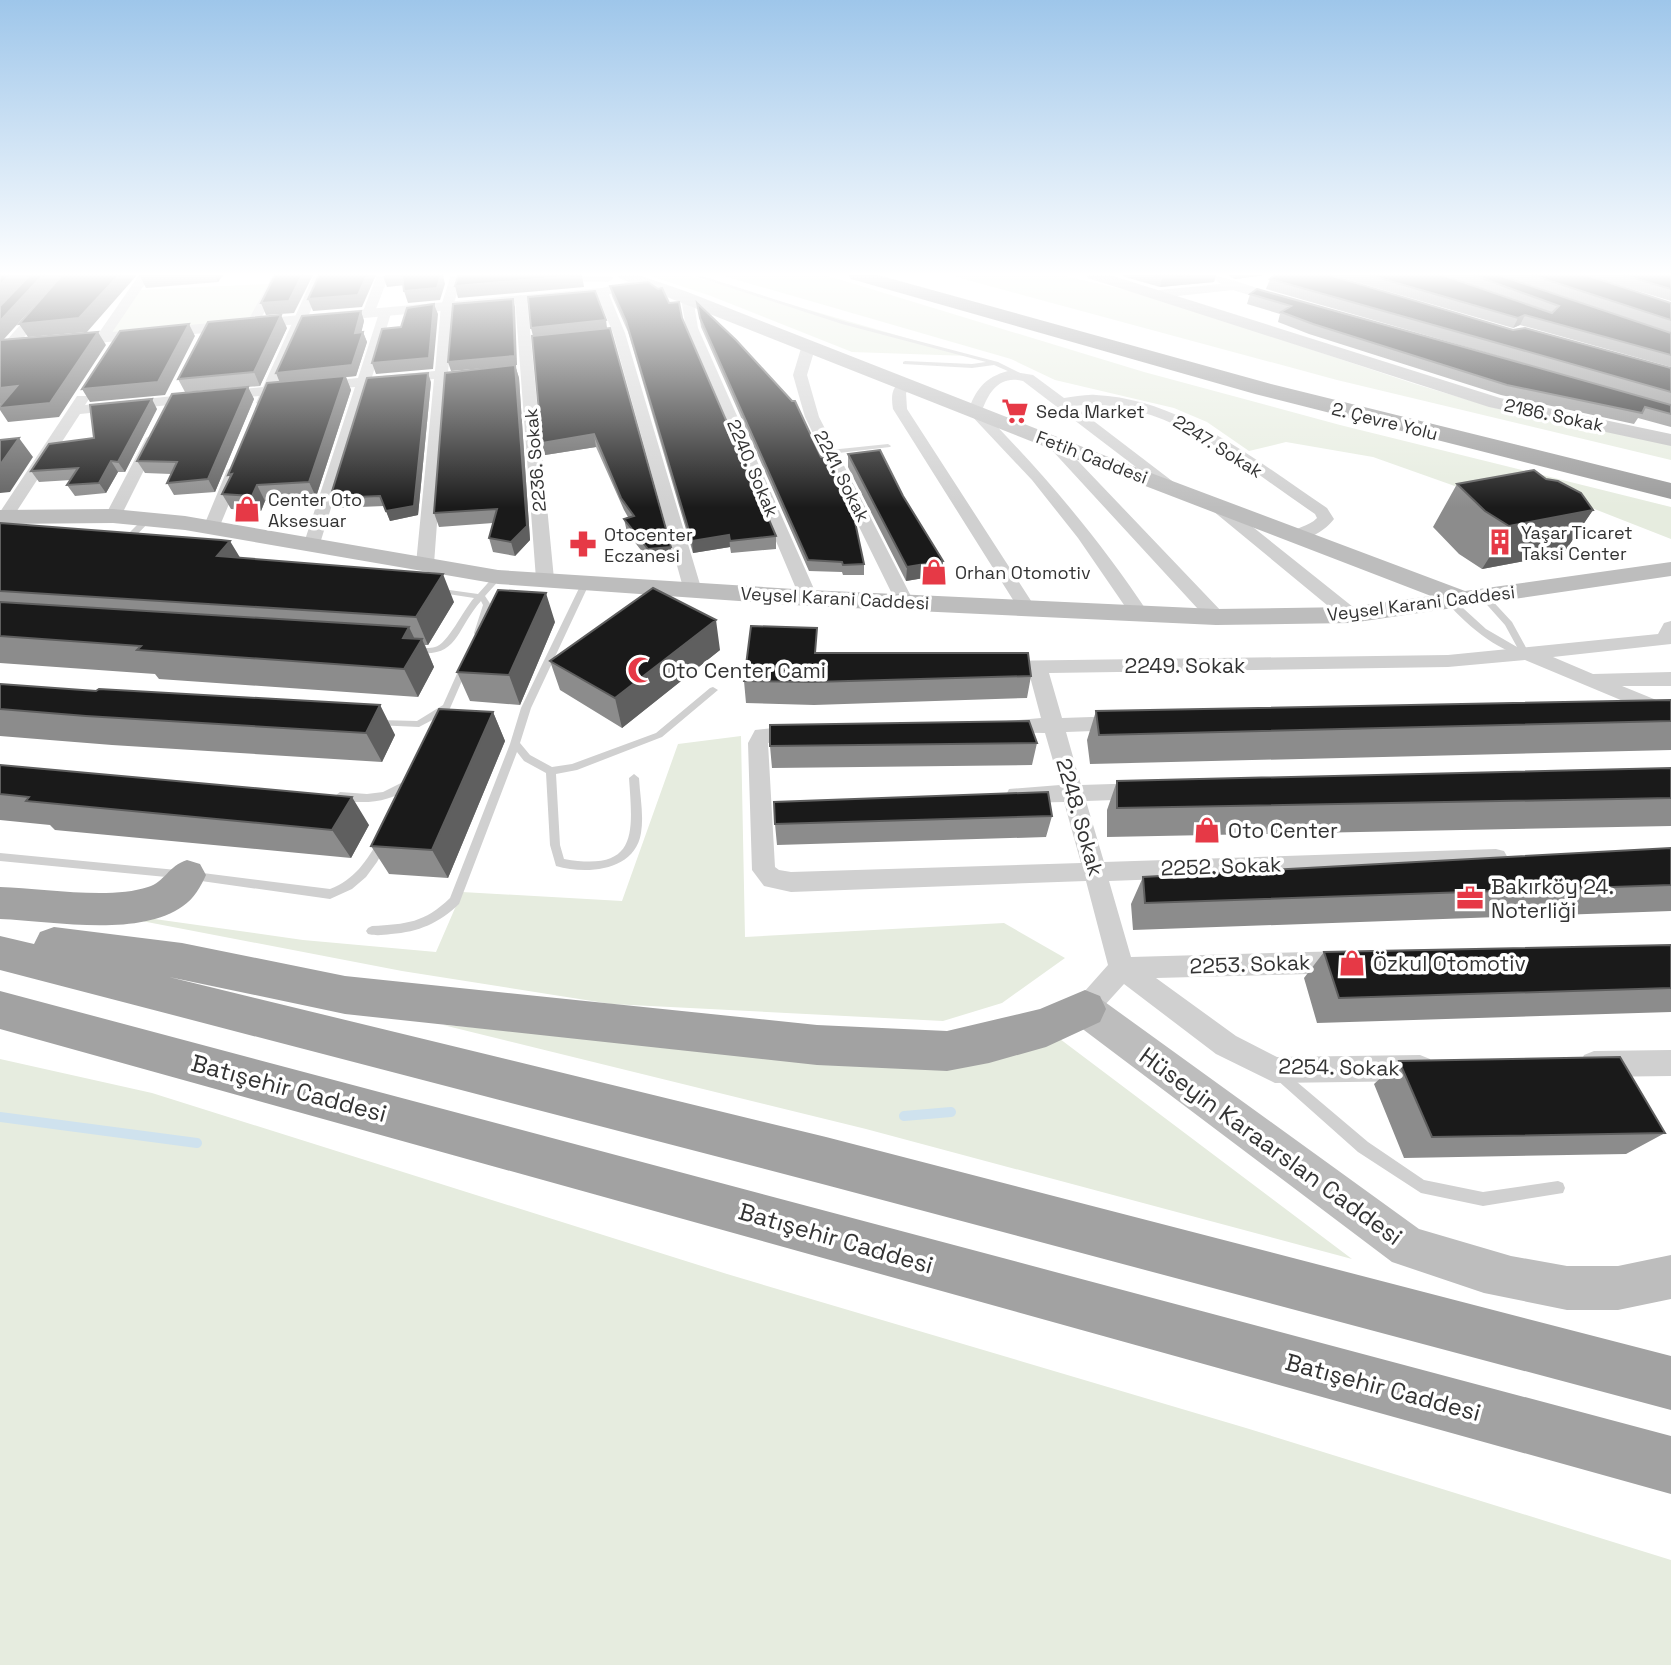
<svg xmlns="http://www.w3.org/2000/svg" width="1671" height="1665" font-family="'Space Grotesk',sans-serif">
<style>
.green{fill:#e6ecdf}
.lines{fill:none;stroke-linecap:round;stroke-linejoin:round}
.stream{stroke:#cfe2ee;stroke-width:10}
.service{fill:#d0d0d0;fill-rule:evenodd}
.minor{fill:#d0d0d0;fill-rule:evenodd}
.tertiary{fill:#d0d0d0;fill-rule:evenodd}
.secondary{fill:#bdbdbd;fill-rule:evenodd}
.trunk{fill:#a2a2a2;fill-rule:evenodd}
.motorway{fill:#9a9a9a;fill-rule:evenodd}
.wall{fill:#8c8c8c}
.shaded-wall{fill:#5f5f5f}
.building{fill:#1a1a1a;stroke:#5f5f5f;stroke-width:2}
.labels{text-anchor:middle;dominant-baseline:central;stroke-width:7;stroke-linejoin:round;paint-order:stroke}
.far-poi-label{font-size:18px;fill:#333;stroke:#fff;text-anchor:start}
.far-street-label{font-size:18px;fill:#333;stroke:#fff}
.street-label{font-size:21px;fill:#333;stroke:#fff}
.poi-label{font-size:21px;fill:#333;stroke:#fff;text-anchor:start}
.near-street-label{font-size:24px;fill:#333;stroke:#fff}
</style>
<rect width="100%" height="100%" fill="#fff"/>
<path class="green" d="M647,275H688L969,356L852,352L711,296Z
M720,275H825L1144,372L1340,425L1671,507V539L1551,492L1497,501L1373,457L1286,442L1249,451L1207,422L1174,408L1055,380L1011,359Z
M949,275H1061L1151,296L1415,384L1509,412L1671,444V460L1337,380Z
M269,284L247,324L109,333L139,290Z
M741,736L745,937L1004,923L1065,958L1002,1003L943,1021L611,1004L402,971L69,907L303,940L436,952L462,892L622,901L678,744Z
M443,1025L949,1064L1060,1039L1352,1259L866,1129Z
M0,1059L152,1093L727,1274L1246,1428L1671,1560V1665H0Z"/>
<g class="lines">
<path class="stream" d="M904,1116L951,1112
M0,1117L197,1143"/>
<path class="service" d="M691,275H699L846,322L998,362L1024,375L1019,376L994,365L972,368L903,364V362L905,361L972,364L986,362L842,324Z
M888,444L891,446L890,447L830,454L826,452L830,450Z
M145,517L152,519L126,546H120V542Z
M495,575H498L502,577L485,596L491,605L481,635H475L474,633L483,605L481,601C455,630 459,660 412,652V648C419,647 428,649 435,647C447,645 464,609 474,598L435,592V588L478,594Z
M583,580H589L590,582L531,708L520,743L530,755L552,767L572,764L656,733L710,688L713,687L718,690L662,737L577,770L556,774L560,845L564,859C638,872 633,834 629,778L634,774L639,778C640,796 644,815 641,833C635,871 587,875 556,866L550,845L546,773L524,761L517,752L459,904C439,923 419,932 391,934C383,935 376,936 368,934L366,931L368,928L372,926C407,924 424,923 450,898L510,744L521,708Z
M1484,594L1487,595L1512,622L1529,653L1528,655C1501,656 1462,621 1446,601L1447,599H1453L1486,629L1517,647L1505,625L1480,597Z
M464,664L468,667L444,722H438L436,720L438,717L419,727L375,725L373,723L375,721L378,720L417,721L443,705L460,667Z
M407,780L412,784L411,787C389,803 362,805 336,799L335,796L340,792L367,794L383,792Z
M383,838L387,839L388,842L377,862L366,877L352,889L330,899L187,879L0,861V853L187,871L330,889C354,880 367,861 379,839Z
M1280,1069L1284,1071L1368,1142L1424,1180L1483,1192L1558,1181L1563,1183L1565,1188L1563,1193L1483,1206L1421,1193L1358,1152L1276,1079L1274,1075L1276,1071Z"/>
<path class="minor" d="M65,275H77L14,349H4V343Z
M139,275H151L107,340H97L96,337Z
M273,275H285L255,329H247L245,326Z
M314,275H326L278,386L358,378L379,313L385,309L391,313L372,377L435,371L441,306L451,275H463L453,306L434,564L431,568L425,569L416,564L434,379L369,385L318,550H306L303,546L355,387L274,395L268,406L263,407L256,403L259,396L80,414L11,520L0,521V512L77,396H87L89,399L85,405L263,387Z
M377,275H389L374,314L372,317H364L362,314Z
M552,275H609L614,278L608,282L548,281L546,279Z
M1208,275C1219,274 1278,294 1287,301L1281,305L1233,290L1159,298L1153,294L1159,290L1221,284Z
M602,288L608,292L625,333L702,591L699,595H687L684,591L613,333L596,292Z
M687,294L693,298L698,328L818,598L815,602H803L800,598L686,328L681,298Z
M521,295L527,299L554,579L545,584L536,579L515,299Z
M809,341L816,345L807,375L819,417L914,602L911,606H899L896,602L805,417L793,375L802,345Z
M1008,371L1033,375L1064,398C1074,397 1086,394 1096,395C1182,399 1258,462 1327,508L1334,519C1325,531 1305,543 1289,540L1287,536C1294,527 1309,527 1317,518L1315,514C1245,467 1163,395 1074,406L1180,487L1178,490H1166L1023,381C1000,375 989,391 982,411C1044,474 1100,540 1149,614L1140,620L1133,618L1078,538L1032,480L968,412C975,390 985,377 1008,371Z
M905,381L912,385L906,393L907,409L1035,607L1032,611H1020L893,409C891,397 891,384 905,381Z
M153,434L160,438L121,516L119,519H107L105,516L146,438Z
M1054,439L1059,441L1223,613L1225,617L1223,621H1209L1049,447L1046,444Z
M235,465L243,470L219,528L211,533L205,532L203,528L227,470Z
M1213,498L1219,500L1358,611L1360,615L1358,619H1344L1207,506L1205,503Z
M1671,621V644L1553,657L1593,674L1671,672V686H1622L1671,706V721L1525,660L1448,667L1049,673L1062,718L1121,716L1128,718L1131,723L1128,728L1121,730L1066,732L1081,785L1144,783L1152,785L1155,791L1152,797L1144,799L1086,801L1104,862L1496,849L1504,851L1508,858L1504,865L1496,867L1109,881L1131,957L1346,951L1355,954L1359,962L1355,970L1346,973L1156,978L1236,1036L1277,1057L1420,1055L1430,1059L1434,1068L1430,1077L1420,1081L1275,1083L1216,1054L1124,984L1094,1017L1085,1021L1076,1017L1072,1009L1076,1001L1108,965L1086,881L791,892L764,886L752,870L748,743L755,730L799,725L806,727L809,732L806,737L768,743L775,867L779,870L791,872L1081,863L1064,802L1017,803L1009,801L1006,795L1009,789L1060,785L1045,733L994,732L991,727L994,722L1041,718L1029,673L995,672L992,667L995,662L1002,661L1448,655L1658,634L1664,623Z
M1671,1050V1076L1594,1077L1584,1073L1580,1064L1584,1055L1594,1051Z"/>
<path class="tertiary" d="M644,278L649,279L651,282L649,285L602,296L0,352V342L602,288Z"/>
<path class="secondary" d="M617,275H639L685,291L1111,458L1465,591L1671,562V576L1351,623L1216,625L809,606L498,584L185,530L113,523L0,524V510L113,509L185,516L498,570L809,590L1216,609L1351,607L1431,596L1096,467L619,278Z
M1086,275H1110L1500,398L1671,434V446L1489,407L1088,278Z
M1085,993L1098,997L1419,1229L1511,1256L1567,1266H1618L1671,1255V1299L1618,1310H1567L1484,1293L1392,1262L1072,1021L1067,1009L1072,997Z"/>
<path class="trunk" d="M187,860L200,864L206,875C201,886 194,899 183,906C138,938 53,921 0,919V887C42,888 109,900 148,887C165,882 168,866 187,860Z
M54,927L182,943L345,976L817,1025L947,1031L1040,1009L1085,990L1100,996L1106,1009L1100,1022L1046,1047L989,1063L947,1071L817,1065L345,1014L169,977L826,1137L1671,1356V1410L826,1185L0,970V936L34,944L40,932Z
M0,991L1671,1436V1494L0,1029Z"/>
<path class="motorway" d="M848,275H878L1271,384L1671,483V499L1255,394L851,279Z"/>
</g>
<path class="wall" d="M139,275H223L218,282L146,288Z
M1121,275H1216L1214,282L1160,287L1125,277Z
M1227,275H1265L1235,279Z
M1332,275H1671V301L1602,280L1671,303V367L1520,325L1513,328Z
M1270,279L1513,330L1671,368V427L1638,418L1634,424L1501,395L1309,334L1278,322L1280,314L1247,304L1250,294L1592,383L1266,289Z
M610,286L669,303L776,536V549L731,553L730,547L693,553L628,332L612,296Z
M697,303L864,564V575H843L842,572L809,571L701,327Z
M361,311L364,321L361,332H363L367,342L356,376L346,377L351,390L316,497L265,501L261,511L231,509L222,494L230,477L228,475L280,382Z
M287,328L260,386L185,392L178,379Z
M610,328L673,560L650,562L627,532L624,519L628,517L624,510L596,447L545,455Z
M515,365L519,378L530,540L515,556L493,552L489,538L493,523L439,527L434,513Z
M431,382L418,515L390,521L384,506L335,508L330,498Z
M248,387L254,399L215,492L174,495L167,483L171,474L145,473L137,461Z
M157,409L125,472H118L106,493L75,496L67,485L71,480L39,482L31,471L94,438Z
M848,454L942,575L906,581L848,467Z
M1457,484L1593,510L1563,554L1482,569L1459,554L1433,527Z
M0,523L240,558L454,602L428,645H425L434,667L418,697L159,679L155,674L0,663Z
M555,622L520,705L470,701L457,672Z
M720,650L622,728L560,690L550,661Z
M817,653L1031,676L1027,698L814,705L746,703L744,681Z
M0,684L96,691L380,705L395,735L382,762L112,745L0,736Z
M1671,700V750L1090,764L1087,740L1096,711Z
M493,712L505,741L448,878L389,874L371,846Z
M1037,743L1032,765L772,768L770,746Z
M0,765L369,825L351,858L55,830L50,825L0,820Z
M1671,768V826L1107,837V810L1117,781Z
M1052,816L1046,837L777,845L775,824Z
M1671,848V911L1133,930L1131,904L1143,877Z
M1671,945V1012L1317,1023L1304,978L1324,952Z
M1399,1061L1665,1133L1626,1154L1404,1158L1374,1084Z"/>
<path class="shaded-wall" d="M10,275H30L0,307V285Z
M43,275H62L4,339L0,341V321Z
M119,275H137L87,332L28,337L19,324Z
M215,275H223L218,282Z
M302,275H313L294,313L266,315L261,303Z
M367,275H376L362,307L313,311L308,299Z
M389,275H402L405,285L387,287L383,276Z
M441,275H443L445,284L440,300L408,303L404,291Z
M582,275L584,287L458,298L455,286Z
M1191,275H1216L1214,282L1160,287L1162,277Z
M1237,275H1265L1235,279Z
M513,299L515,307L517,365L451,371L448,362Z
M434,304L438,314L433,369L376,374L372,363Z
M361,311L364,321L359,343L355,333Z
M281,315L287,328L260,386L254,372Z
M1525,315L1520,325L1513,328L1518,318Z
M606,320L607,328L533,336L531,328Z
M189,324L195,336L165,395L90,402L82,389Z
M98,332L106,345L59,417L8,422L0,410V408Z
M363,332L367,342L356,376L346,377L351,390L316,497L309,482L280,383L276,373Z
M515,365L519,378L530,540L515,556L511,542Z
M428,373L431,382L418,515L390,521L386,511Z
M17,386L26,399L0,404V388Z
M248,387L254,399L215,492L208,479Z
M152,399L157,409L125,472L118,462Z
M594,434L596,447L545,455L542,443Z
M19,438L33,457L10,492L0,493V465Z
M111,461L118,472L106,493L99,483Z
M257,485L265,501L261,511L252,496Z
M1593,510L1563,554L1482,569L1509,526Z
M729,535L730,547L693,553L692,541Z
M230,541L247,569L217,556Z
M671,547L673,560L650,562L648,549Z
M943,561L942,575L906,581L907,567Z
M443,574L454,602L428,645L416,617Z
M546,593L555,622L520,705L509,675Z
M716,620L720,650L622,728L615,698Z
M409,627L418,646L422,639L434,667L418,697L404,669L403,638Z
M380,705L395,735L382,762L366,733Z
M493,712L505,741L448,878L432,850Z
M352,797L369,825L351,858L332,830Z"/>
<path class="building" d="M0,275H10L0,285Z
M30,275H43L0,321V306Z
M62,275H119L79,318L19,324Z
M275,275H302L289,301L261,303Z
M319,275H367L358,295L308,299Z
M402,275H441L437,288L404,291Z
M582,275L455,286L458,276Z
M1153,275H1191L1162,277Z
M1275,275H1329L1513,330L1525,328L1671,368V392L1270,279Z
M1369,275H1442L1552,313L1559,306L1473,275H1498L1671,333V355L1525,315L1518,318Z
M1532,275H1586L1671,303V320Z
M1623,275H1671V289Z
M648,282L658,289L662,288L669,303L679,302L682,318L776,536L730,541L729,535L692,541L626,321L610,286Z
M1257,289L1671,405V414L1645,407L1642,413L1507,385L1313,324L1281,312L1291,306L1250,294Z
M595,291L606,320L531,328L528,297Z
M513,299L515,356L448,362L453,304Z
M697,303L736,340L792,401H795L821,457L828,459L852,508L864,564L843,565L842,562L808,560L700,318Z
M434,304L429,358L372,363L382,329L401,327L407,308Z
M361,311L355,333L363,332L352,365L276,373L302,316Z
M281,315L254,372L178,379L208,322Z
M189,324L158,382L82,389L120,331Z
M610,328L671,547L648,549L624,519L634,516L621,498L594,434L542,443L532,336Z
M98,332L50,403L0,408V406L17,386L0,388V340Z
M515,365L527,526L511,542L489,538L497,509L434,513L445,373Z
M428,373L414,506L386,511L380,496L330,498L367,378Z
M345,376L309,482L257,485L252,496L222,494L232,474L228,475L267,383Z
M248,387L208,479L167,483L177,462L137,461L172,394Z
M152,399L118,462L111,461L99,483L67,485L78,468L31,471L49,444L94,438L90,405Z
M19,438L0,465V440Z
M880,450L903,496L943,561L907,567L848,454Z
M1534,470L1546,479L1558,481L1581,493L1593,510L1509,526L1485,511L1457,484Z
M0,523L221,540L230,541L217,556L443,574L416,617L0,591Z
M653,588L716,620L615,698L550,661Z
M498,590L546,593L509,675L457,672Z
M0,602L409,627L403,638L422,639L404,669L137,650L141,646L0,636Z
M751,626L817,628L815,653H1028L1031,676L813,682L744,681Z
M0,684L96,691L99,689L380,705L366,733L86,716L0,709Z
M1671,700V721L1099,735L1096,711Z
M439,709L493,712L432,850L371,846Z
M1029,721L1037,743L770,746V725Z
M0,765L352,797L332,830L26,801L29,797L0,794Z
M1671,768V798L1117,808V781Z
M1048,792L1052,816L775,824L774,802Z
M1671,848V885L1145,903L1143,877Z
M1671,945V988L1339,998L1324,952Z
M1620,1057L1665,1133L1432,1137L1399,1061Z"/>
<linearGradient id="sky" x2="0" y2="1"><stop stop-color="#9ec6ea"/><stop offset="0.54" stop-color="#fff"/><stop offset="1" stop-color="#fff" stop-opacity="0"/></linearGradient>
<rect width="1671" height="508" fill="url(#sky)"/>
<defs>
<g id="supermarket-bare" transform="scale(2.1)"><path d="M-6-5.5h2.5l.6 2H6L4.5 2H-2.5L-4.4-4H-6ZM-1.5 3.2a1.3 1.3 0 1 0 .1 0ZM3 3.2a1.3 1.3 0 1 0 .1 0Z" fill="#e63946" stroke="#fff" stroke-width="2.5" paint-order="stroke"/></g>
<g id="shop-bare" transform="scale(2.1)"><path d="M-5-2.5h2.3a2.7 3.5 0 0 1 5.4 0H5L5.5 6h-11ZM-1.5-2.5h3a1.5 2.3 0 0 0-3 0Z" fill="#e63946" stroke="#fff" stroke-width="2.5" paint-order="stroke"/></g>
<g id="building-bare" transform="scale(2.1)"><path d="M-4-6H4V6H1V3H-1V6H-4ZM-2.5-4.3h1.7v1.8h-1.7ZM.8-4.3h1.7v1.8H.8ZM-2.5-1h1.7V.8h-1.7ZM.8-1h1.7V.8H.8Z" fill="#e63946" stroke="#fff" stroke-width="2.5" paint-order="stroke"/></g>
<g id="pharmacy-bare" transform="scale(2.1)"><path d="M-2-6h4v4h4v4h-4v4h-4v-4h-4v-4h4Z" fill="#e63946" stroke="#fff" stroke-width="2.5" paint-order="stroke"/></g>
<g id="mosque-bare" transform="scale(2.1)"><path d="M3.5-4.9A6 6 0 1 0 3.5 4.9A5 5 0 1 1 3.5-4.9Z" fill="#e63946" stroke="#fff" stroke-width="2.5" paint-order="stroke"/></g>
<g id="office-bare" transform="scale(2.1)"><path d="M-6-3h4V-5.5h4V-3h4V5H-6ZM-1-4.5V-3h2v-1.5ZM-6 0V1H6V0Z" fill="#e63946" stroke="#fff" stroke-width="2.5" paint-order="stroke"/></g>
</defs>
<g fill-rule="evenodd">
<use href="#supermarket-bare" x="1015" y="411"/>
<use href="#shop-bare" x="247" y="509"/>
<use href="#building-bare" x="1500" y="542"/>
<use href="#pharmacy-bare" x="583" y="544"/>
<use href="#shop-bare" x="934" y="572"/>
<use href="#mosque-bare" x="641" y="670"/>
<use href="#shop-bare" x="1207" y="830"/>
<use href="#office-bare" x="1470" y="898"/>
<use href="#shop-bare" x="1352" y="963"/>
</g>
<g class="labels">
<g class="far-poi-label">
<text x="1036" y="411">Seda Market</text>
<text x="268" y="499">Center Oto<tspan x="268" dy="21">Aksesuar</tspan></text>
<text x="1521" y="532">Yaşar Ticaret<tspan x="1521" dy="21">Taksi Center</tspan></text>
<text x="604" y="534">Otocenter<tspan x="604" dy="21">Eczanesi</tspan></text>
<text x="955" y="572">Orhan Otomotiv</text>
</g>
<g class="far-street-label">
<text transform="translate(1554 415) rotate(12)">2186. Sokak</text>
<text transform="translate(1385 421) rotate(14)">2. Çevre Yolu</text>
<text transform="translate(1218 446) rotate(32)">2247. Sokak</text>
<text transform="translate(1092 457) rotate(21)">Fetih Caddesi</text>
<text transform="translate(535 460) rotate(-95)">2236. Sokak</text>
<text transform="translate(753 468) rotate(67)">2240. Sokak</text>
<text transform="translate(842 476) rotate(63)">2241. Sokak</text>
<text transform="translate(835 598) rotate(3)">Veysel Karani Caddesi</text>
<text transform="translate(1421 603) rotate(-7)">Veysel Karani Caddesi</text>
</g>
<g class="street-label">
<text x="1185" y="665">2249. Sokak</text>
<text transform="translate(1080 817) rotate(74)">2248. Sokak</text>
<text transform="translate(1221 866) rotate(-2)">2252. Sokak</text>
<text transform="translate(1250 964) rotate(-2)">2253. Sokak</text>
<text transform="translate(1339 1067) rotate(1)">2254. Sokak</text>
</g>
<g class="poi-label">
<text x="662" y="670">Oto Center Cami</text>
<text x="1228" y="830">Oto Center</text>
<text x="1491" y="886">Bakırköy 24.<tspan x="1491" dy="24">Noterliği</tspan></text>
<text x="1373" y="963">Özkul Otomotiv</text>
</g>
<g class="near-street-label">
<text transform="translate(289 1088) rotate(15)">Batışehir Caddesi</text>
<text transform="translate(1271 1146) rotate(36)">Hüseyin Karaarslan Caddesi</text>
<text transform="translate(836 1238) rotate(16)">Batışehir Caddesi</text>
<text transform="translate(1383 1387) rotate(15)">Batışehir Caddesi</text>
</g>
</g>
</svg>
